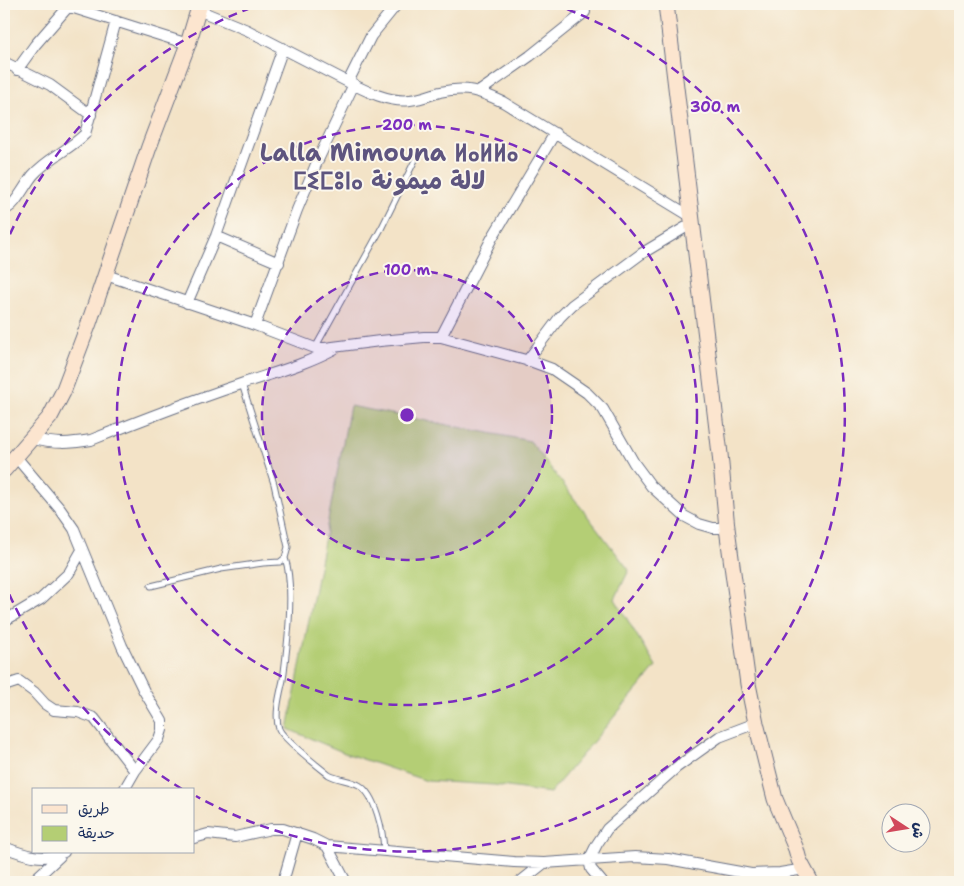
<svg xmlns="http://www.w3.org/2000/svg" width="964" height="886" font-family="'Shantell Sans','Playpen Sans Arabic','Noto Sans Tifinagh',sans-serif">
<style>
.green{fill:#b4ce74;stroke:#687e69}
.lines{fill:none;stroke-linecap:round;stroke-linejoin:round}
.lane-casing{stroke:#676e83;stroke-width:7}
.street-casing{stroke:#676e83;stroke-width:12}
.secondary-casing{stroke:#676e83;stroke-width:17}
.lane{stroke:#fff;stroke-width:5}
.street{stroke:#fff;stroke-width:10}
.secondary{stroke:#fce5cf;stroke-width:15}
.ring{fill:none;stroke:#7b2cbf;stroke-width:2.5;stroke-dasharray:9 6}
.labels{text-anchor:middle;dominant-baseline:central;stroke-width:4;stroke-linejoin:round;paint-order:stroke}
.district-label{font-size:24px;font-weight:bold;fill:#5e557f;stroke:#fbf7ec}
.centre{fill:#7b2cbf;stroke:#fbf7ec;stroke-width:2.5}
.ring-label{font-size:15px;text-anchor:middle;font-weight:bold;fill:#7b2cbf;stroke:#fbf7ec;stroke-width:4;stroke-linejoin:round;paint-order:stroke}
</style>
<rect width="100%" height="100%" fill="#fbf7ec"/>
<filter id="ink" filterUnits="userSpaceOnUse"><feTurbulence type="fractalNoise" baseFrequency=".02" numOctaves="2"/><feDisplacementMap in="SourceGraphic" scale="10" xChannelSelector="R" yChannelSelector="G"/><feConvolveMatrix kernelMatrix="1 2 1 2 8 2 1 2 1" color-interpolation-filters="sRGB"/></filter>
<filter id="wash" filterUnits="userSpaceOnUse"><feTurbulence type="fractalNoise" baseFrequency=".0096" numOctaves="4" result="noise"/><feDisplacementMap in="SourceGraphic" scale="20" xChannelSelector="R" yChannelSelector="G"/><feGaussianBlur stdDeviation="1.12" result="paint"/><feColorMatrix in="noise" values="0 0 0 0 0 0 0 0 0 0 0 0 0 0 0 0 0 1.4 0 .05"/><feComposite in="paint" operator="in"/></filter>
<g filter="url(#wash)">
<rect width="100%" height="100%" fill="#f3e3c7"/>
<path class="green" d="M350,406L530,441L629,570L615,599L656,667L550,793L494,785L427,781L345,753L288,729Z"/>
</g>
<g filter="url(#ink)">
<g class="lines">
<g class="lane-casing">
<path id="lane" d="M315,348L382,227L418,154
M285,558C295,586 287,649 283,680C280,694 274,715 279,729C283,739 319,767 329,775C338,780 350,780 359,785C376,795 383,832 384,850
M151,586L221,569L263,563L280,562L285,558L288,547L274,484L242,384"/>
</g>
<g class="street-casing">
<path id="street" d="M61,4L188,44
M397,4L371,36L348,82C366,91 390,103 410,100C421,99 430,95 440,92C466,86 480,91 503,102L690,216
M198,10L247,30L348,82
M4,62L50,85L91,115
M17,70L35,45L68,7
M480,91L530,56L585,12
M4,209C14,209 26,183 33,175C48,158 69,150 85,134L116,21
M216,236L279,263
M106,275L255,325L315,348H325L380,341L424,337H441L533,362L552,369L587,393L603,409L634,463L651,486L684,516L699,524L713,528H727
M187,303L216,236L283,48
M255,325L297,210L317,162L354,84
M441,337L492,238L555,133
M527,361L560,317L572,305L641,254L691,224
M32,439C56,444 67,444 91,440C141,420 191,401 241,384C273,373 304,365 334,349
M16,457L60,509L74,529L122,646L144,691L162,721V730L159,739L135,771L124,790
M4,621L41,599L69,573L82,550
M4,686L19,681L34,692L45,704L54,710L78,712L94,718L135,771
M194,838L208,834L235,837L271,829H283L313,839L327,846
M4,847C24,855 44,862 64,852
M32,882L60,856
M283,882L297,833
M346,882L327,846L514,862L544,863L589,860L597,844L607,829L677,767L719,737L756,723
M520,882L544,863
M602,882L591,869L589,860L635,857L668,859L751,874L780,873L805,869"/>
</g>
<g class="secondary-casing">
<path id="secondary" d="M666,4L720,454L727,528L748,684L756,723L775,799L796,849L799,860L811,882
M4,470L50,417L63,392L89,323L149,147L188,44L200,4"/>
</g>
<use href="#lane" class="lane"/>
<use href="#street" class="street"/>
<use href="#secondary" class="secondary"/>
</g>
</g>
<circle cx="407" cy="415" r="145" fill="#7b2cbf" fill-opacity=".12"/>
<g class="ring">
<circle cx="407" cy="415" r="145"/>
<circle cx="407" cy="415" r="290"/>
<path d="M182 789A436 436 0 0 1 4 582M4 248A436 436 0 0 1 261 4M553 4A436 436 0 1 1 196 796"/>
</g>
<g class="labels">
<g class="district-label">
<text x="389" y="153">Lalla Mimouna ⵍⴰⵍⵍⴰ<tspan x="389" dy="28">ⵎⵉⵎⵓⵏⴰ لالة ميمونة</tspan></text>
</g>
</g>
<circle cx="407" cy="415" r="8" class="centre"/>
<g class="ring-label">
<text x="715" y="112">300 m</text>
<text x="407" y="130">200 m</text>
<text x="407" y="275">100 m</text>
</g>
<rect width="964" height="886" fill="none" stroke="#fbf7ec" stroke-width="20"/>
<rect x="32" y="788" width="162" height="65" fill="#fbf7ec" stroke="#a1a7b3"/>
<rect x="42" y="805" width="25" height="8" fill="#fce5cf" stroke="#a1a7b3"/>
<text x="78" y="814" font-size="15" fill="#1b2f5e">طريق</text>
<rect x="42" y="826" width="25" height="15" fill="#b4ce74" stroke="#a1a7b3"/>
<text x="78" y="838" font-size="15" fill="#1b2f5e">حديقة</text>
<g transform="translate(906 828) rotate(102)"><circle r="24" fill="#fbf7ec" stroke="#a1a7b3"/>
<path d="M0-4L9 19L0 12L-9 19Z" fill="#d1495b"/>
<text y="-8" font-size="14" font-weight="bold" text-anchor="middle" fill="#1b2f5e">ش</text>
</g>
</svg>
